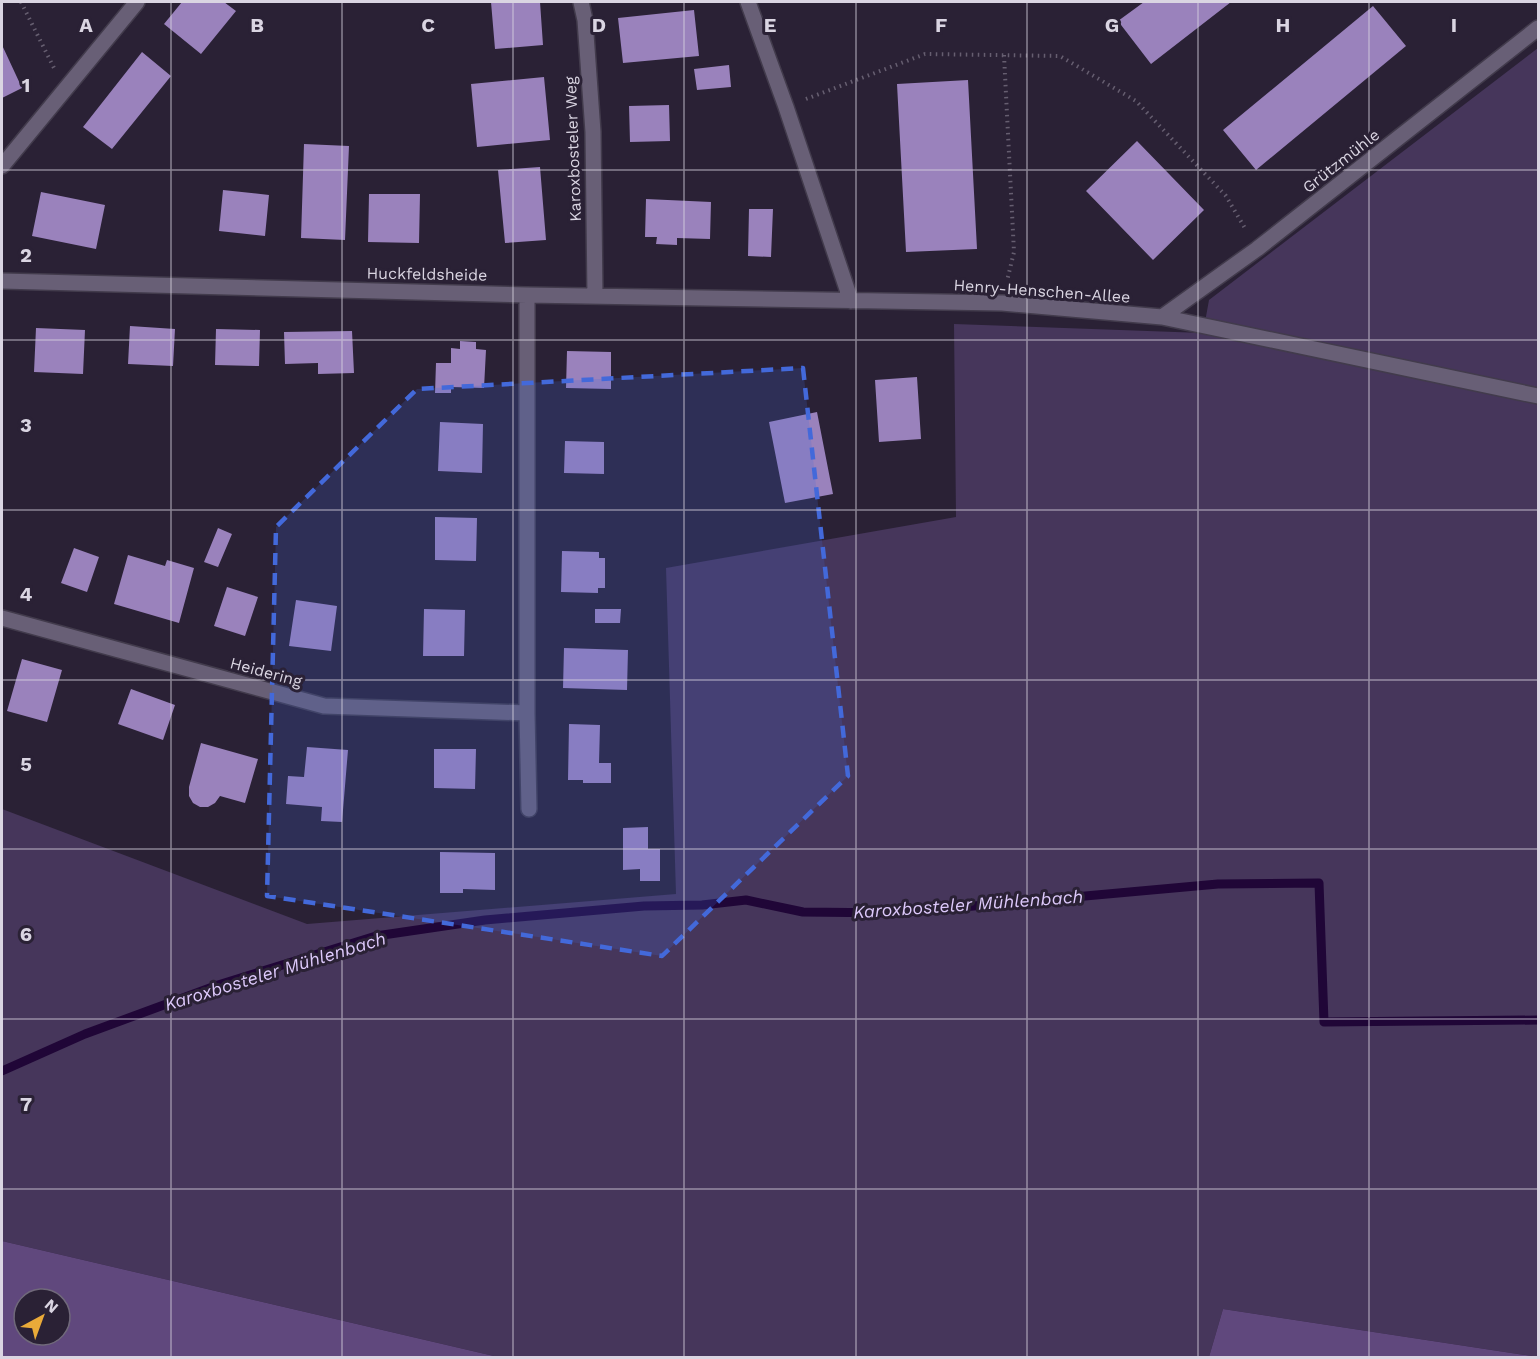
<svg xmlns="http://www.w3.org/2000/svg" width="1540" height="1359" font-family="'Work Sans',sans-serif">
<style>
.green{fill:#46365b}
.forest{fill:#60487d;fill-rule:evenodd}
.lines{fill:none;stroke-linecap:round;stroke-linejoin:round}
.stream{stroke:#200637;stroke-width:9}
.building{fill:#9a82bc}
.minor-casing{stroke:#423b4c;stroke-width:18}
.path{stroke:#665e70;stroke-width:4;stroke-dasharray:1.5 4.5;stroke-linecap:butt}
.minor{stroke:#685f76;stroke-width:15}
.marked{fill:#4369da;fill-opacity:0.2;stroke:#4369da;stroke-width:4.5;stroke-dasharray:12 8;stroke-linejoin:round}
.grid{fill:none;stroke:#dad5e2;stroke-width:1.5;stroke-opacity:0.55}
.labels{text-anchor:middle;dominant-baseline:central;stroke-width:6;stroke-linejoin:round;paint-order:stroke}
.street-label{font-size:16px;fill:#dad5e2;stroke:#2a2135}
.water-label{font-size:18px;font-style:italic;fill:#ddc9fb;stroke:#2a2135}
.grid-label{font-size:20px;text-anchor:middle;font-weight:bold;fill:#dad5e2;stroke:#2a2135;stroke-width:6;stroke-linejoin:round;paint-order:stroke}
</style>
<rect width="100%" height="100%" fill="#2a2135"/>
<path class="green" d="M1538,48V1357L1223,1309L1209,1357H498L2,1241V809L307,924L676,894L666,568L956,517L954,324L1203,333L1209,300Z"/>
<path class="forest" d="M2,1241L498,1357H2ZM24,1299H60V1335H24Z
M1223,1309L1538,1357H1209Z"/>
<g class="lines">
<path class="stream" d="M2,1071L85,1034L218,985L376,936L485,920L644,906L702,905L746,900L803,912L896,913L1218,884L1319,883L1324,1022L1538,1020"/>
</g>
<path class="building" d="M182,2H224L236,11L201,54L164,24Z
M491,2H540L543,45L495,49Z
M1144,2H1231L1151,64L1118,21Z
M1373,6L1406,46L1256,170L1223,130Z
M694,10L699,56L623,63L618,18Z
M2,45L22,88L2,98Z
M142,52L171,76L112,149L83,127Z
M729,65L731,87L697,90L694,69Z
M544,77L550,140L477,147L471,84Z
M968,80L977,249L906,252L897,84Z
M669,105L670,141L630,142L629,106Z
M1137,141L1204,210L1153,260L1086,191Z
M304,144L349,146L345,240L301,238Z
M540,167L546,240L505,243L498,170Z
M223,190L269,195L265,236L219,231Z
M41,192L105,205L96,249L32,236Z
M369,194H420L419,243L368,242Z
M646,199L711,202L710,239L677,238V245L656,244L657,237H645Z
M749,209H773L771,257L748,256Z
M130,326L175,329L173,366L128,364Z
M36,328L85,330L83,374L34,372Z
M216,329L260,330L259,366L215,365Z
M352,331L354,373L318,374V363L285,364L284,332Z
M460,341L476,342V349L486,350L484,388L451,387V393H435L436,363H451V348L460,349Z
M567,351L611,352V389L566,388Z
M917,377L921,439L879,442L875,380Z
M817,412L833,494L785,503L769,422Z
M440,422L483,424L482,473L438,471Z
M565,441L604,442V474L564,473Z
M435,517L477,518L476,561L435,560Z
M218,528L232,534L218,567L204,562Z
M74,548L99,557L87,592L61,583Z
M562,551L599,552V558H605V588H598V593L561,592Z
M128,555L165,566L167,560L194,568L179,623L114,604Z
M227,587L258,597L245,636L214,626Z
M296,600L337,606L331,651L289,646Z
M424,609L465,610L464,656H423Z
M595,609H621L620,623H595Z
M564,648L628,650L627,690L563,688Z
M22,659L62,670L47,722L7,711Z
M131,689L175,705L163,740L118,724Z
M569,724L600,725L599,763H611V783H583V780H568Z
M201,743L258,759L245,803L220,796L215,803L208,807H200L193,803L189,796V787Z
M307,747L348,750L342,822L321,821L322,807L286,804L288,776L304,777Z
M434,749H476L475,789L434,788Z
M648,827V849H660V881H640V869L623,870V828Z
M440,852L495,853V890L463,889V893H440Z"/>
<g class="lines">
<g class="minor-casing">
<path id="minor" d="M581,2L585,20L593,132L595,296
M748,2L786,107L851,301
M2,166L137,2
M2,281L527,295L1002,303L1162,317L1538,396
M527,295V713L529,809
M1162,317L1257,249L1538,28
M2,618L324,706L527,713"/>
</g>
<path class="path" d="M21,2L54,68
M1004,55L1014,252L1007,281
M806,99L925,54L1060,56L1136,101L1226,196L1246,230"/>
<use href="#minor" class="minor"/>
</g>
<path class="marked" d="M803,368L848,776L662,956L267,896L276,527L417,389Z"/>
<path class="grid" d="M171,2V1358M342,2V1358M513,2V1358M684,2V1358M856,2V1358M1027,2V1358M1198,2V1358M1369,2V1358M2,170H1538M2,340H1538M2,510H1538M2,680H1538M2,849H1538M2,1019H1538M2,1189H1538"/>
<g class="labels">
<g class="street-label">
<text transform="translate(573 149) rotate(-92)">Karoxbosteler Weg</text>
<text transform="translate(1341 161) rotate(-38)">Grützmühle</text>
<text transform="translate(427 274) rotate(1)">Huckfeldsheide</text>
<text transform="translate(1042 291) rotate(4)">Henry-Henschen-Allee</text>
<text transform="translate(266 672) rotate(15)">Heidering</text>
</g>
<g class="water-label">
<text transform="translate(968 904) rotate(-4)">Karoxbosteler Mühlenbach</text>
<text transform="translate(275 971) rotate(-17)">Karoxbosteler Mühlenbach</text>
</g>
</g>
<g class="grid-label">
<text x="86" y="32">A</text>
<text x="257" y="32">B</text>
<text x="428" y="32">C</text>
<text x="599" y="32">D</text>
<text x="770" y="32">E</text>
<text x="941" y="32">F</text>
<text x="1112" y="32">G</text>
<text x="1283" y="32">H</text>
<text x="1454" y="32">I</text>
<text x="26" y="92">1</text>
<text x="26" y="262">2</text>
<text x="26" y="432">3</text>
<text x="26" y="601">4</text>
<text x="26" y="771">5</text>
<text x="26" y="941">6</text>
<text x="26" y="1111">7</text>
</g>
<rect width="1540" height="1359" fill="none" stroke="#dad5e2" stroke-width="6"/>
<g transform="translate(42 1317) rotate(41)"><circle r="28" fill="#2a2135" stroke="#70697a" stroke-width="1.5"/>
<path d="M0-4.5L10 22L0 15L-10 22Z" fill="#eaaa39"/>
<text y="-9" font-size="16" font-weight="bold" text-anchor="middle" fill="#dad5e2">N</text>
</g>
</svg>
